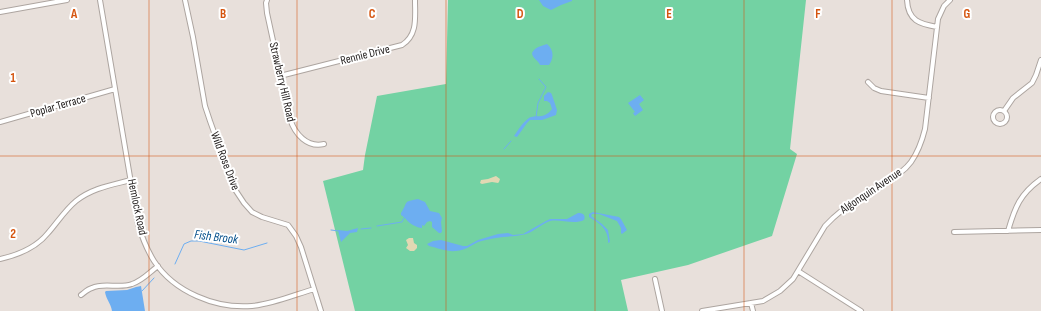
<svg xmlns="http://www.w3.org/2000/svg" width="1041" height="311" font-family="'Sofia Sans Condensed',sans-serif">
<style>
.green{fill:#73d2a3}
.sand{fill:#e2d8b3}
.water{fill:#6daef1}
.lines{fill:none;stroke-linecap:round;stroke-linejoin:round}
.stream{stroke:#6daef1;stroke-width:1}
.minor-casing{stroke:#ada5a0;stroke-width:6}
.minor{stroke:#fff;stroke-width:4}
.grid{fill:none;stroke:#d5540e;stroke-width:1;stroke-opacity:0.55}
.labels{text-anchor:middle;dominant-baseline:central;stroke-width:4;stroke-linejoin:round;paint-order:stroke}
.street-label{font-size:12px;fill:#262221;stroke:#fff}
.water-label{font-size:13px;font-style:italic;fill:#024e8a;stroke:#fff}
.grid-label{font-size:13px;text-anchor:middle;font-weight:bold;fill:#d5540e;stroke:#fff;stroke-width:4;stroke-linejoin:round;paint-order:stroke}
</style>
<rect width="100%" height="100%" fill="#e8e0db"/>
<path class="green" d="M448,0H806L790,149L797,154L772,236L688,265L621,280L628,311H355L323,181L363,170L365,155L377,96L446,84Z"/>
<path class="sand" d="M496,176L500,179L499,182L498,183L492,182L482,184L480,183L481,180L488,179Z
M409,238H413L414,243L417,245V248L414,251H410L406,248L408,245L406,240Z"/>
<path class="water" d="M539,0H572V1L561,5L551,10L543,6Z
M547,44C554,50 554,58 549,65H540C539,61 532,58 532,53C535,47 541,46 547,44Z
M548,92L551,93L552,95L557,110L556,115L542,120H530L527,123L517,137L514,136C518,130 523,122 529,118C535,114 544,120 552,109L550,103L547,101H544V96Z
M640,95L644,100L639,104L643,110L635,116L633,113L635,112L628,103Z
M418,199L425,202L430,211L439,213L442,218L441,222L442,231L441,233H439L432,227V222L430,221L427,222L424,226L422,225V228C420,228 417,227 415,226C409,224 406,218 401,215V213C409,201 402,202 418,199Z
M593,212L619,217L621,219L627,230L622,234L621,233V228L617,221L599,214H592L591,216L602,224L608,230L610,242L608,243C609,230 600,223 589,217V214Z
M578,213C583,213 586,215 584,220C574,225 561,219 550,221C541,224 535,231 526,234C516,237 506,236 496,238C490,239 484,240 478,242C470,246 466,250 456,251C447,252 438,248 429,246L427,244L433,241L441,240L463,246H467L478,240L498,234L508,233L513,235L523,234L546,221L550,219H567Z
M358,228L357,232L350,233L341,242L338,230L347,231Z
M141,286L145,311H112C111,304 106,299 105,292L106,291L127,290L136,287Z"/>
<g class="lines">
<path class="stream" d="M536,117L538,103L546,87L539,79
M504,149L511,141
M377,226L402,222L404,218
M361,229L371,228
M331,230L339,231
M175,264L184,244L191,241H199L244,250L267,243
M142,291L154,278"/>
<g class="minor-casing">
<path id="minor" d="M100,0L138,224C142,237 147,250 154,261C174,292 216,309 252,306C273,304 294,295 314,289
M185,0L193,37L205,106L210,121L234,188L244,203L252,212L262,217L288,225L296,236L301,247L321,311
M267,0L266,3L267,13L290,119C295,134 307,148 324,144
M907,0C908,21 920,24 937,27
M0,12L67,0
M280,76L402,45C418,35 415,17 415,0
M868,82L874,88L881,91L929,98
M993 117a7 7 0 1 1 14 0a7 7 0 1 1-14 0Z
M1004,111L1013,98L1032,83L1036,75L1041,60
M0,122L115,89
M1008,231C1015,207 1020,194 1041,179
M954,232L1041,230
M0,259C18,255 36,248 48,233C57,223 65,210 76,201C92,188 112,185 131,180
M798,271L861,311
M655,279L662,311
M81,295C85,292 88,289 92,288C104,282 119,289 132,284C142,281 150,272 158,266
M751,303L753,311
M702,311L763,301L780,291L793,279L825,226L833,218L840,212C853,204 866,195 879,187C890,180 903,173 911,162C918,152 922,141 925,129L938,19L944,6L950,0"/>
</g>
<use href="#minor" class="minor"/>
</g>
<path class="grid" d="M149,0V311M297,0V311M446,0V311M595,0V311M744,0V311M892,0V311M0,156H1041"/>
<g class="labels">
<g class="street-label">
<text transform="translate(365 55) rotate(-14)">Rennie Drive</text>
<text transform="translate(282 82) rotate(77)">Strawberry Hill Road</text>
<text transform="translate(58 106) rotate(-16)">Poplar Terrace</text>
<text transform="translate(225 161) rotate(69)">Wild Rose Drive</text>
<text transform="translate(871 191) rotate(-34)">Algonquin Avenue</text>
<text transform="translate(137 207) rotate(78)">Hemlock Road</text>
</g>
<g class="water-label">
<text transform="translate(216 237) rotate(7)">Fish Brook</text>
</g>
</g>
<g class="grid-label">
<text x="74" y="18">A</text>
<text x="223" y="18">B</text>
<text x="372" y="18">C</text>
<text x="520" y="18">D</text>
<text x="669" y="18">E</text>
<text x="818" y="18">F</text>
<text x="967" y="18">G</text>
<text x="13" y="82">1</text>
<text x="13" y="238">2</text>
</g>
</svg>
